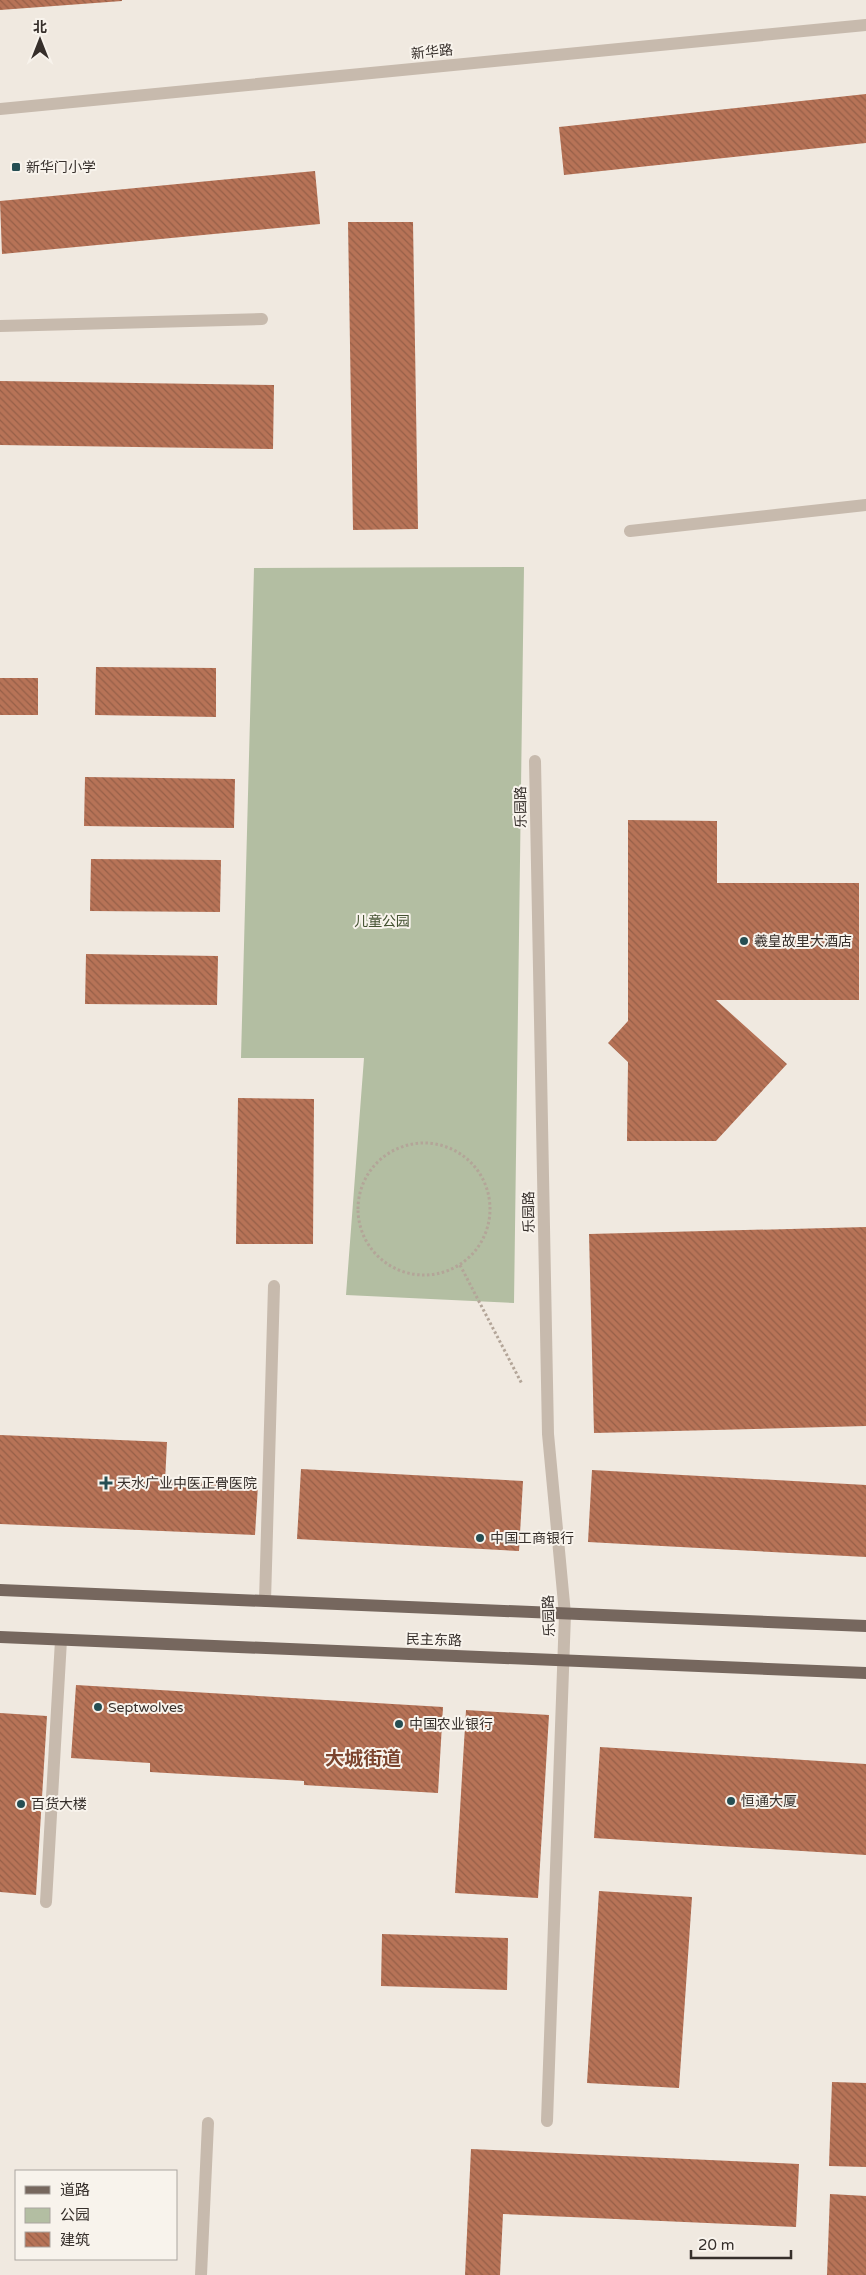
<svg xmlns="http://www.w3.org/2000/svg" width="866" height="2275" font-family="'Varela Round','Noto Sans SC',sans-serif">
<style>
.park{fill:#b3bea2}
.building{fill:url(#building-back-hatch)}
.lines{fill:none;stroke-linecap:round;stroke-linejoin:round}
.path{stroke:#b3a598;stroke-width:3;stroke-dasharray:2.5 2.5;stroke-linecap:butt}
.service{stroke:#c7baad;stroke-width:12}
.minor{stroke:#c7baad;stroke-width:12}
.tertiary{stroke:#c7baad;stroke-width:12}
.primary{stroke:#76675e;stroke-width:12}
.poi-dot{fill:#254e53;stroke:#f8f3ec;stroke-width:2}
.labels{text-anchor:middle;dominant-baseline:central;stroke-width:4;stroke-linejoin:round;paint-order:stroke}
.street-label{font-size:14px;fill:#362f2b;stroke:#f8f3ec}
.poi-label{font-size:14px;fill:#362f2b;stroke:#f8f3ec;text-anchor:start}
.park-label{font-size:14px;fill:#445232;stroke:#f8f3ec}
.district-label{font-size:19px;font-weight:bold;fill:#7b442e;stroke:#f8f3ec}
</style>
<defs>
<pattern id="building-back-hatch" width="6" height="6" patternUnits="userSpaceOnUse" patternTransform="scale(1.25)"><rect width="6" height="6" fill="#b77357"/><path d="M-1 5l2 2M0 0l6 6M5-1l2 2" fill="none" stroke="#965f48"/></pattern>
</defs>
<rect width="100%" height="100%" fill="#f0e9e0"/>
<path class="park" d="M524,567L514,1303L346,1295L364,1058H241L254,568Z"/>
<path class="building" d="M0,0H122V1L0,10Z
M866,94V143L564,175L559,127Z
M315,171L320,224L2,254L0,201Z
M348,222H413L418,529L353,530Z
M0,381L274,385L273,449L0,445Z
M96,667L216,668V717L95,715Z
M0,678H38V715H0Z
M85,777L235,779L234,828L84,826Z
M628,820L717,821V883H859V1000H716L787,1064L716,1141H627L628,1062L608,1043L628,1021Z
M91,859L221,860L220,912L90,911Z
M86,954L218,956L217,1005L85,1004Z
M238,1098L314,1099L313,1244H236Z
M866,1227V1426L594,1433L589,1234Z
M0,1435L167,1442L165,1481L258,1485L255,1535L0,1524Z
M301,1469L523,1481L519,1551L297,1539Z
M592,1470L866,1485V1557L588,1542Z
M76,1685L443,1707L438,1793L304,1785V1781L150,1772V1763L71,1758Z
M466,1710L549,1715L538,1898L455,1893Z
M0,1713L47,1716L36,1895L0,1892Z
M600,1747L866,1764V1855L594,1838Z
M599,1891L692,1897L679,2088L587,2083Z
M382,1934L508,1938L507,1990L381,1986Z
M832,2082L866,2083V2167L829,2166Z
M471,2149L799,2164L796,2227L503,2214L500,2275H465Z
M830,2194L866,2196V2275H827Z"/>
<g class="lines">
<path class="path" d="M358 1209a66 66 0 1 1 132 0a66 66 0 1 1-132 0Z
M460,1265L522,1384"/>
<path class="service" d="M0,326L262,319
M630,531L866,505
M265,1601L274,1286
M46,1902L61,1640"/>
<path class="minor" d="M535,761L548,1434L565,1614L547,2121
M201,2275L208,2123"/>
<path class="tertiary" d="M0,109L866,25"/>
<path class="primary" d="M0,1590L866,1626
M0,1637L866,1673"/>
</g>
<g class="poi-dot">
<rect x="11" y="162" width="10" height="10" rx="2.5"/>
<circle cx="744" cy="941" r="5"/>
<path d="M103.5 1475.5h5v5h5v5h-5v5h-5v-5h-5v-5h5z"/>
<circle cx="480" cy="1538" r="5"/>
<circle cx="98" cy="1707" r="5"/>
<circle cx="399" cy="1724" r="5"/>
<circle cx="731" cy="1801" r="5"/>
<circle cx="21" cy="1804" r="5"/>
</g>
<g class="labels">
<g class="street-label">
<text transform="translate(432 52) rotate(-6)">新华路</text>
<text transform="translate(521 807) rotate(-91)">乐园路</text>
<text transform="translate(529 1212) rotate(-91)">乐园路</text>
<text transform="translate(549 1616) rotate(-92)">乐园路</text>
<text transform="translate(434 1640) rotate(2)">民主东路</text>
</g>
<g class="poi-label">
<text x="26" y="167">新华门小学</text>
<text x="754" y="941">羲皇故里大酒店</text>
<text x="117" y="1483">天水广业中医正骨医院</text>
<text x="490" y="1538">中国工商银行</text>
<text x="108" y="1707">Septwolves</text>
<text x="409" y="1724">中国农业银行</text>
<text x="741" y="1801">恒通大厦</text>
<text x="31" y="1804">百货大楼</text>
</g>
<g class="park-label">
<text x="382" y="921">儿童公园</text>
</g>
<g class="district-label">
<text x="363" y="1759">大城街道</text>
</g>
</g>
<rect x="15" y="2170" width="162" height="90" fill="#f8f3ec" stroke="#aaa59f"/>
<rect x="25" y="2186" width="25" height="8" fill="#76675e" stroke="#aaa59f"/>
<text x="60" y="2195" font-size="15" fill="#362f2b">道路</text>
<rect x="25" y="2208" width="25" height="15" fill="#b3bea2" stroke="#aaa59f"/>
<text x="60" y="2220" font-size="15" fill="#362f2b">公园</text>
<rect x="25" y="2232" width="25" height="15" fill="url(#building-back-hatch)" stroke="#aaa59f"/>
<text x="60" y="2245" font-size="15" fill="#362f2b">建筑</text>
<g transform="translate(40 40)" stroke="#f8f3ec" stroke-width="4" paint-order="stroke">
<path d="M0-4L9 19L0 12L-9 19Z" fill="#362f2b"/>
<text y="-8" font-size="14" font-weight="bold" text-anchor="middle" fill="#362f2b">北</text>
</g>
<path d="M691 2250v8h100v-8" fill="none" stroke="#362f2b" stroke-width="2.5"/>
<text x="698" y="2250" font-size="15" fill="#362f2b" stroke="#f8f3ec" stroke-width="4" paint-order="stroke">20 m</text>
</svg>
